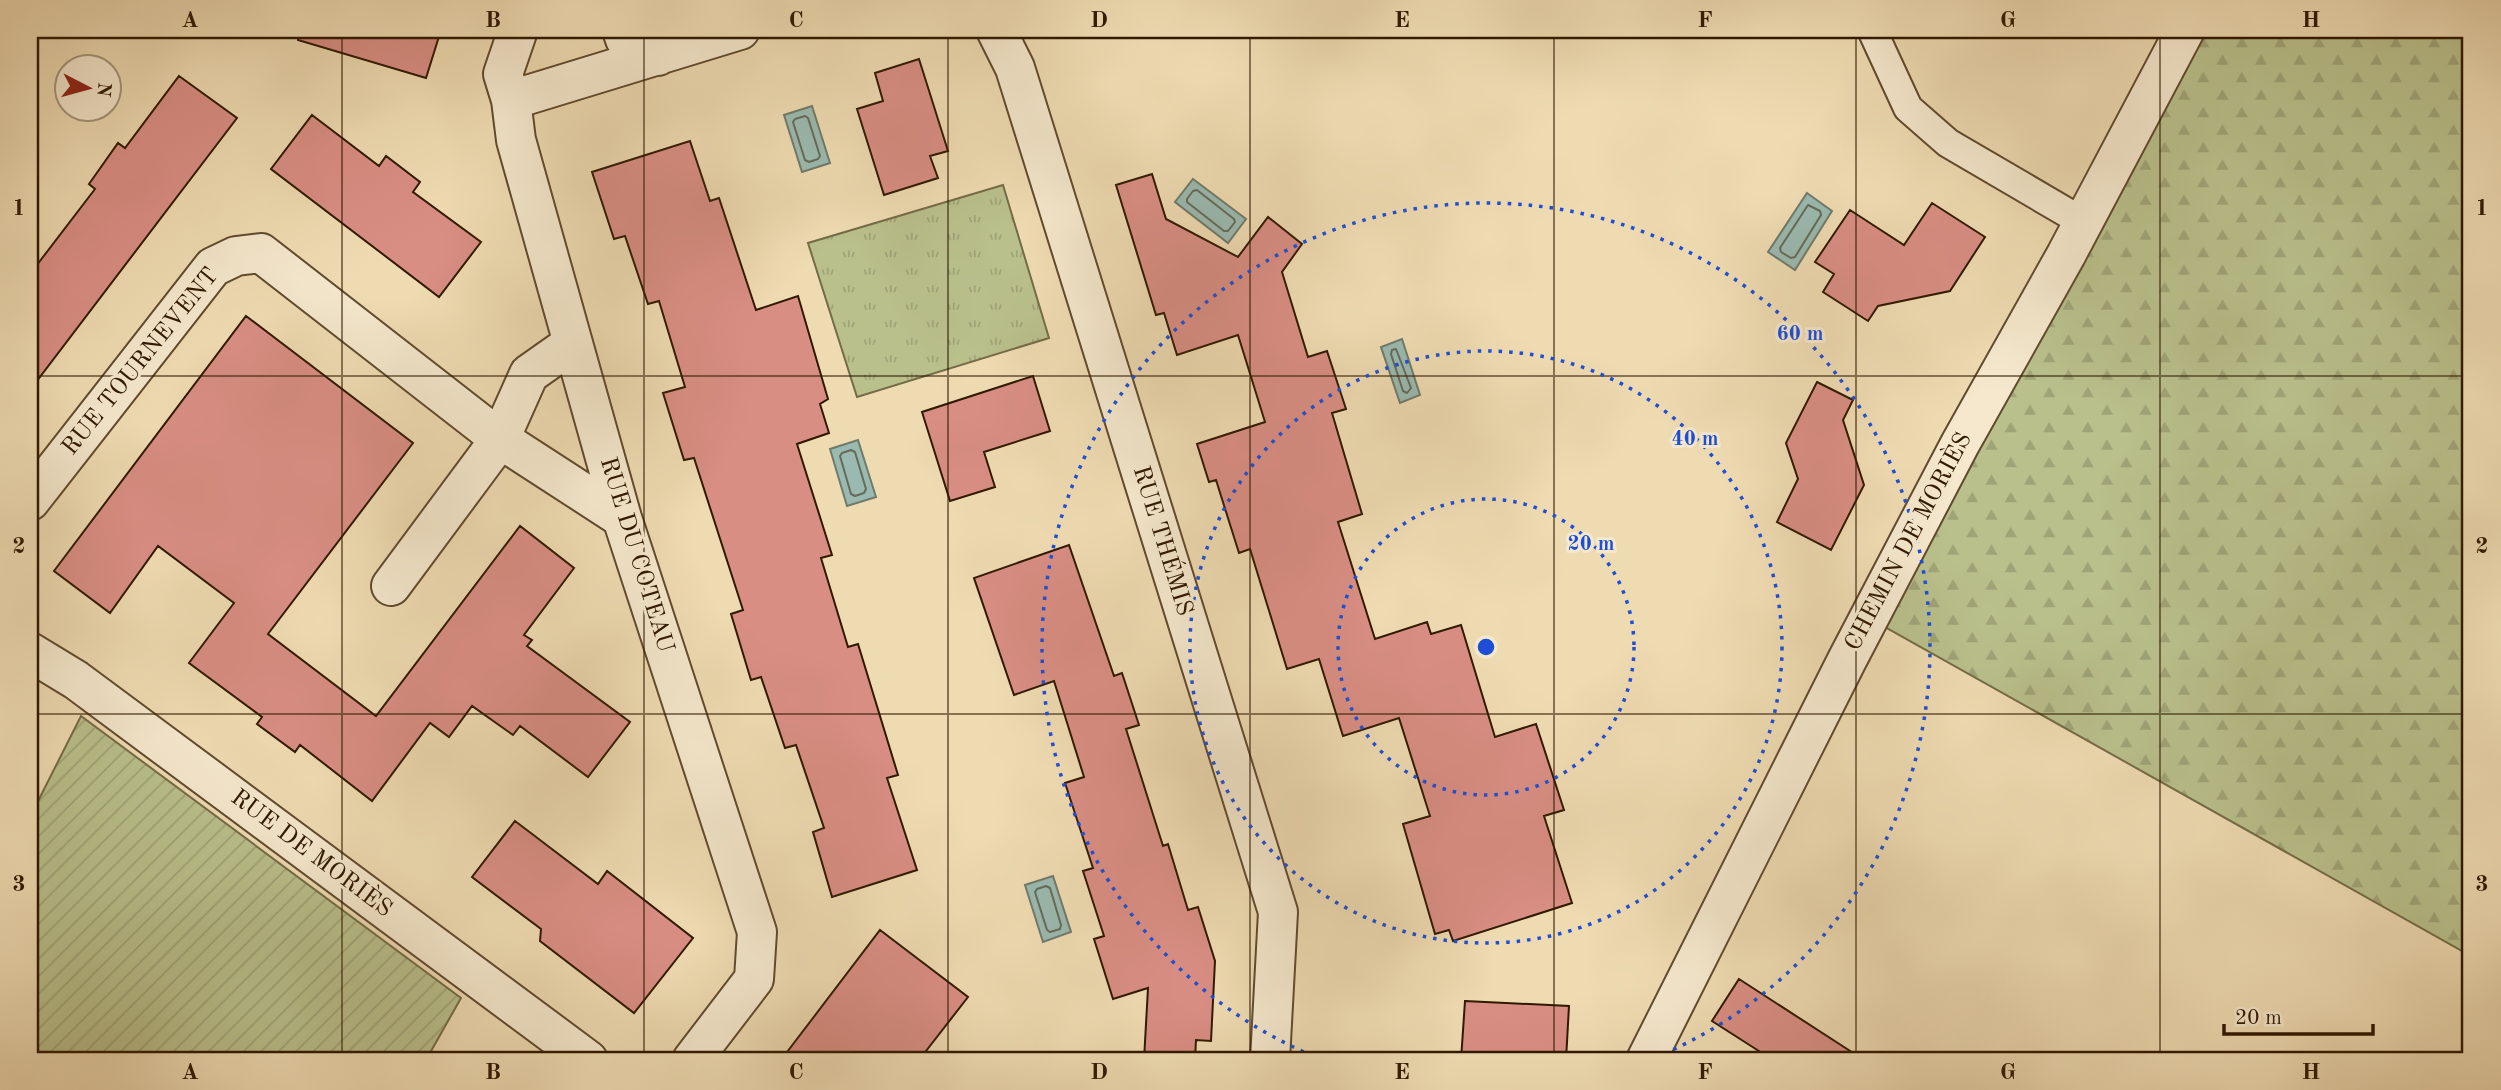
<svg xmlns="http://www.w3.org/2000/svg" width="2501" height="1090" font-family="'Old Standard TT',serif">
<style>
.grass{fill:url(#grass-tufts);stroke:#746c46;stroke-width:2}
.forest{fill:url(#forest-firs);stroke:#746c46;stroke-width:2}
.garden{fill:url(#garden-furrows);stroke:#746c46;stroke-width:2}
.water{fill:#9abab1;stroke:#707a6b;stroke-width:2}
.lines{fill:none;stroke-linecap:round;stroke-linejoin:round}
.shore{stroke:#656a59;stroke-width:2}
.building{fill:#d98e84;stroke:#301901;stroke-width:2}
.lane-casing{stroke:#604a2d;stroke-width:32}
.street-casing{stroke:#604a2d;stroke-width:42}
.lane{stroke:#f5e8cd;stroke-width:28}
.street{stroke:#f5e8cd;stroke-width:38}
.grid{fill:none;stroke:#301901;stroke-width:2;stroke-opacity:0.55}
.ring{fill:none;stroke:#1d4ed8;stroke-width:3.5;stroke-dasharray:3.5 7}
.labels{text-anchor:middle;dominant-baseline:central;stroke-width:6;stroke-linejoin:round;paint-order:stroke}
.street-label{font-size:24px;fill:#301901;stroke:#f5e8cd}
.centre{fill:#1d4ed8;stroke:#f5e8cd;stroke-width:3.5}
.ring-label{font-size:21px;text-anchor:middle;font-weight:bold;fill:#1d4ed8;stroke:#f5e8cd;stroke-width:6;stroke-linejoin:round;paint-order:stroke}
.neatline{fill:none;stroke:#301901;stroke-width:2.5}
.grid-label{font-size:23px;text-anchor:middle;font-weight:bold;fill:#301901}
</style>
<defs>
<pattern id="grass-tufts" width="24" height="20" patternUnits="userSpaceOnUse" patternTransform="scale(1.75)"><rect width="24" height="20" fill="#b9c08c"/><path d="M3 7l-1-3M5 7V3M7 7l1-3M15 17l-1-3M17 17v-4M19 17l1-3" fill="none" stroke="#9fa477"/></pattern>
<pattern id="forest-firs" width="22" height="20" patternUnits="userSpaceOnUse" patternTransform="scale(1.75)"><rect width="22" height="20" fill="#b9c08c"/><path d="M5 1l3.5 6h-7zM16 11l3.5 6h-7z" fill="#9fa477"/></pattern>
<pattern id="garden-furrows" width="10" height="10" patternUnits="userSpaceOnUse" patternTransform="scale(1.75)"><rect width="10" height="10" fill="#b9c08c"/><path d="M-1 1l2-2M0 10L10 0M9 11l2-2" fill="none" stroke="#9fa477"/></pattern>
</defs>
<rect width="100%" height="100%" fill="#efdbb2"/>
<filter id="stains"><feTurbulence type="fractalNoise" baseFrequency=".00286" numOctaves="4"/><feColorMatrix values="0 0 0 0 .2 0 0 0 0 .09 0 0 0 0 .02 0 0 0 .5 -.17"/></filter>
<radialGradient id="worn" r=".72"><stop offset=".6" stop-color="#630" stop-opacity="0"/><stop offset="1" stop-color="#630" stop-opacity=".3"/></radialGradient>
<path class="grass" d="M1003,185L1049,338L857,397L808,243Z"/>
<path class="forest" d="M2185,30H2471V956L1869,618Z"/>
<path class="garden" d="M81,716L461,998L426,1060H30V817Z"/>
<path class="water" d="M812,106L830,163L802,172L784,115Z
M1193,179L1246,219L1228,243L1175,202Z
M1807,193L1832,211L1795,270L1768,252Z
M1402,339L1420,395L1400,403L1381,347Z
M858,440L876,497L847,506L830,449Z
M1053,876L1071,932L1043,942L1025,885Z"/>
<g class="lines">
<path class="shore" d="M805,116L808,118L820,156L818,159L809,162L805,160L793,122L795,119Z
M1197,190L1234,219L1235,222L1228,231H1224L1187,202V199L1193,191Z
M1808,205L1820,211L1821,215L1795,257L1791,258L1781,252L1780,248Z
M1396,349L1411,388L1407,393L1403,391L1391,354L1392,350Z
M851,450L855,452L866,489L864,493L855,496L851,494L840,456L842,453Z
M1046,886L1050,888L1061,925L1060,929L1050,932L1047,930L1035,892L1037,889Z"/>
</g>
<path class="building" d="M299,30H441L426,78L298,40Z
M919,59L948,151L930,156L938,178L884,195L857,109L883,101L875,73Z
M179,76L237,118L30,390V274L95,189L89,184L118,143L125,148Z
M312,115L379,166L386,156L420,182L413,192L481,242L439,297L271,169Z
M690,141L710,201L719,198L756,310L798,296L828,399L820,404L829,433L797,444L832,555L821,558L848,647L858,644L898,775L887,778L917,870L832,897L813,832L824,828L796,745L785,748L761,677L751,680L731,614L743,610L694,458L684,460L663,393L685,387L659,301L648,304L625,236L614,239L592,172Z
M1152,174L1166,219L1238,257L1268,217L1302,244L1282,272L1308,357L1327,351L1346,409L1332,413L1362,514L1338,522L1375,639L1427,622L1431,634L1461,625L1495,737L1536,724L1564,810L1544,816L1572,903L1453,941L1449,930L1435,934L1403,824L1430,816L1399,718L1343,736L1319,659L1287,669L1250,549L1239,553L1216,480L1209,482L1197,444L1265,422L1238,335L1177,355L1164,313L1156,315L1116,185Z
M1932,203L1985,237L1950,291L1878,306L1868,321L1823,292L1834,274L1815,262L1850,210L1904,245Z
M246,316L413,443L268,634L376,716L520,526L574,568L524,635L532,640L527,646L630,722L588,777L520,726L513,735L472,706L449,737L430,723L372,801L300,745L295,752L257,724L262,717L189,663L234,603L158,546L110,613L54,571Z
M1033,376L1050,431L984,452L995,487L950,501L922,412Z
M1817,382L1853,400L1843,420L1864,485L1831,550L1777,522L1798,479L1786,443Z
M1069,545L1114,676L1122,673L1139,725L1126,729L1163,846L1168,844L1188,910L1198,907L1215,961L1211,1041L1196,1040L1195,1060H1144L1148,988L1113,999L1094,939L1104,936L1083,871L1093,868L1065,783L1084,777L1054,681L1014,695L974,578Z
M515,821L598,884L607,871L693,938L634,1013L540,941L541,929L472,877Z
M880,930L968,997L919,1060H781Z
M1739,979L1864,1060H1773L1712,1021Z
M1465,1001L1569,1006L1566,1060H1461Z"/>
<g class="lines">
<g class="lane-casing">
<path id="lane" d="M1872,30L1908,108L1948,143L2083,222"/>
</g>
<g class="street-casing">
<path id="street" d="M518,30L503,74L511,100L516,140L622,518L757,932L754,979L692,1060
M622,30L625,39L658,56
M996,30L1015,68L1278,912L1270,1060
M511,100L740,30
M30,501L213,267L236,256L261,253L500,439L529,374L573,343
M391,586L500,439L622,518
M30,652L76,680L588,1060
M1646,1060L1847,660L1960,444L2066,255L2185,30"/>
</g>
<use href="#lane" class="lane"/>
<use href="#street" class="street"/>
</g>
<path class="grid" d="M342,30V1060M644,30V1060M948,30V1060M1250,30V1060M1554,30V1060M1856,30V1060M2160,30V1060M30,376H2471M30,714H2471"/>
<g class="ring">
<circle cx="1486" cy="647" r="148"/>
<circle cx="1486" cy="647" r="296"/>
<path d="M1323 1060A444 444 0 1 1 1649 1060"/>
</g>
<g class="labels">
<g class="street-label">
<text transform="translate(141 362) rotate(-51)">RUE TOURNEVENT</text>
<text transform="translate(1162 541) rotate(73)">RUE THÉMIS</text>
<text transform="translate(1909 542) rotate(-62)">CHEMIN DE MORIÈS</text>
<text transform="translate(636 555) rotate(73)">RUE DU COTEAU</text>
<text transform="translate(311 854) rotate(37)">RUE DE MORIÈS</text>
</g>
</g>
<circle cx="1486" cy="647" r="10" class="centre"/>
<g class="ring-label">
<text x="1800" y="340">60 m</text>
<text x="1695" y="445">40 m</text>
<text x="1591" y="550">20 m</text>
</g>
<rect width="2501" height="1090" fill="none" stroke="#efdbb2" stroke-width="77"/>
<g transform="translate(88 88) rotate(96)"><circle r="33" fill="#f5e8cd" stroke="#a6957b" stroke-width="2"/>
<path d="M0-5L12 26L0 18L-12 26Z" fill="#8f2418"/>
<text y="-10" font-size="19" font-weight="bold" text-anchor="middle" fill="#301901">N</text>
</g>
<path d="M2224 1024v10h149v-10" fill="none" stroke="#301901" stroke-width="3.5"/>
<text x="2235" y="1024" font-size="21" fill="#301901" stroke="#f5e8cd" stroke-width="5" paint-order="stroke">20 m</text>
<rect x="38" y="38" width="2424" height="1014" class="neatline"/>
<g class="grid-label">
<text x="190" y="27">A</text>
<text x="493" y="27">B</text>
<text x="796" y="27">C</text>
<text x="1099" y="27">D</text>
<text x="1402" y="27">E</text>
<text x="1705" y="27">F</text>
<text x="2008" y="27">G</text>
<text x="2311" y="27">H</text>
<text x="19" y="215">1</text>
<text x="2482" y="215">1</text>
<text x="19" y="553">2</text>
<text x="2482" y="553">2</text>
<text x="19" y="891">3</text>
<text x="2482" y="891">3</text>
<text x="190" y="1079">A</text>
<text x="493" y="1079">B</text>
<text x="796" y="1079">C</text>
<text x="1099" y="1079">D</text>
<text x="1402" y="1079">E</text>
<text x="1705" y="1079">F</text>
<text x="2008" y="1079">G</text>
<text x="2311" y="1079">H</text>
</g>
<rect width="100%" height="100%" filter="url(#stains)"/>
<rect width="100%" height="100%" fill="url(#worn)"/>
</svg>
